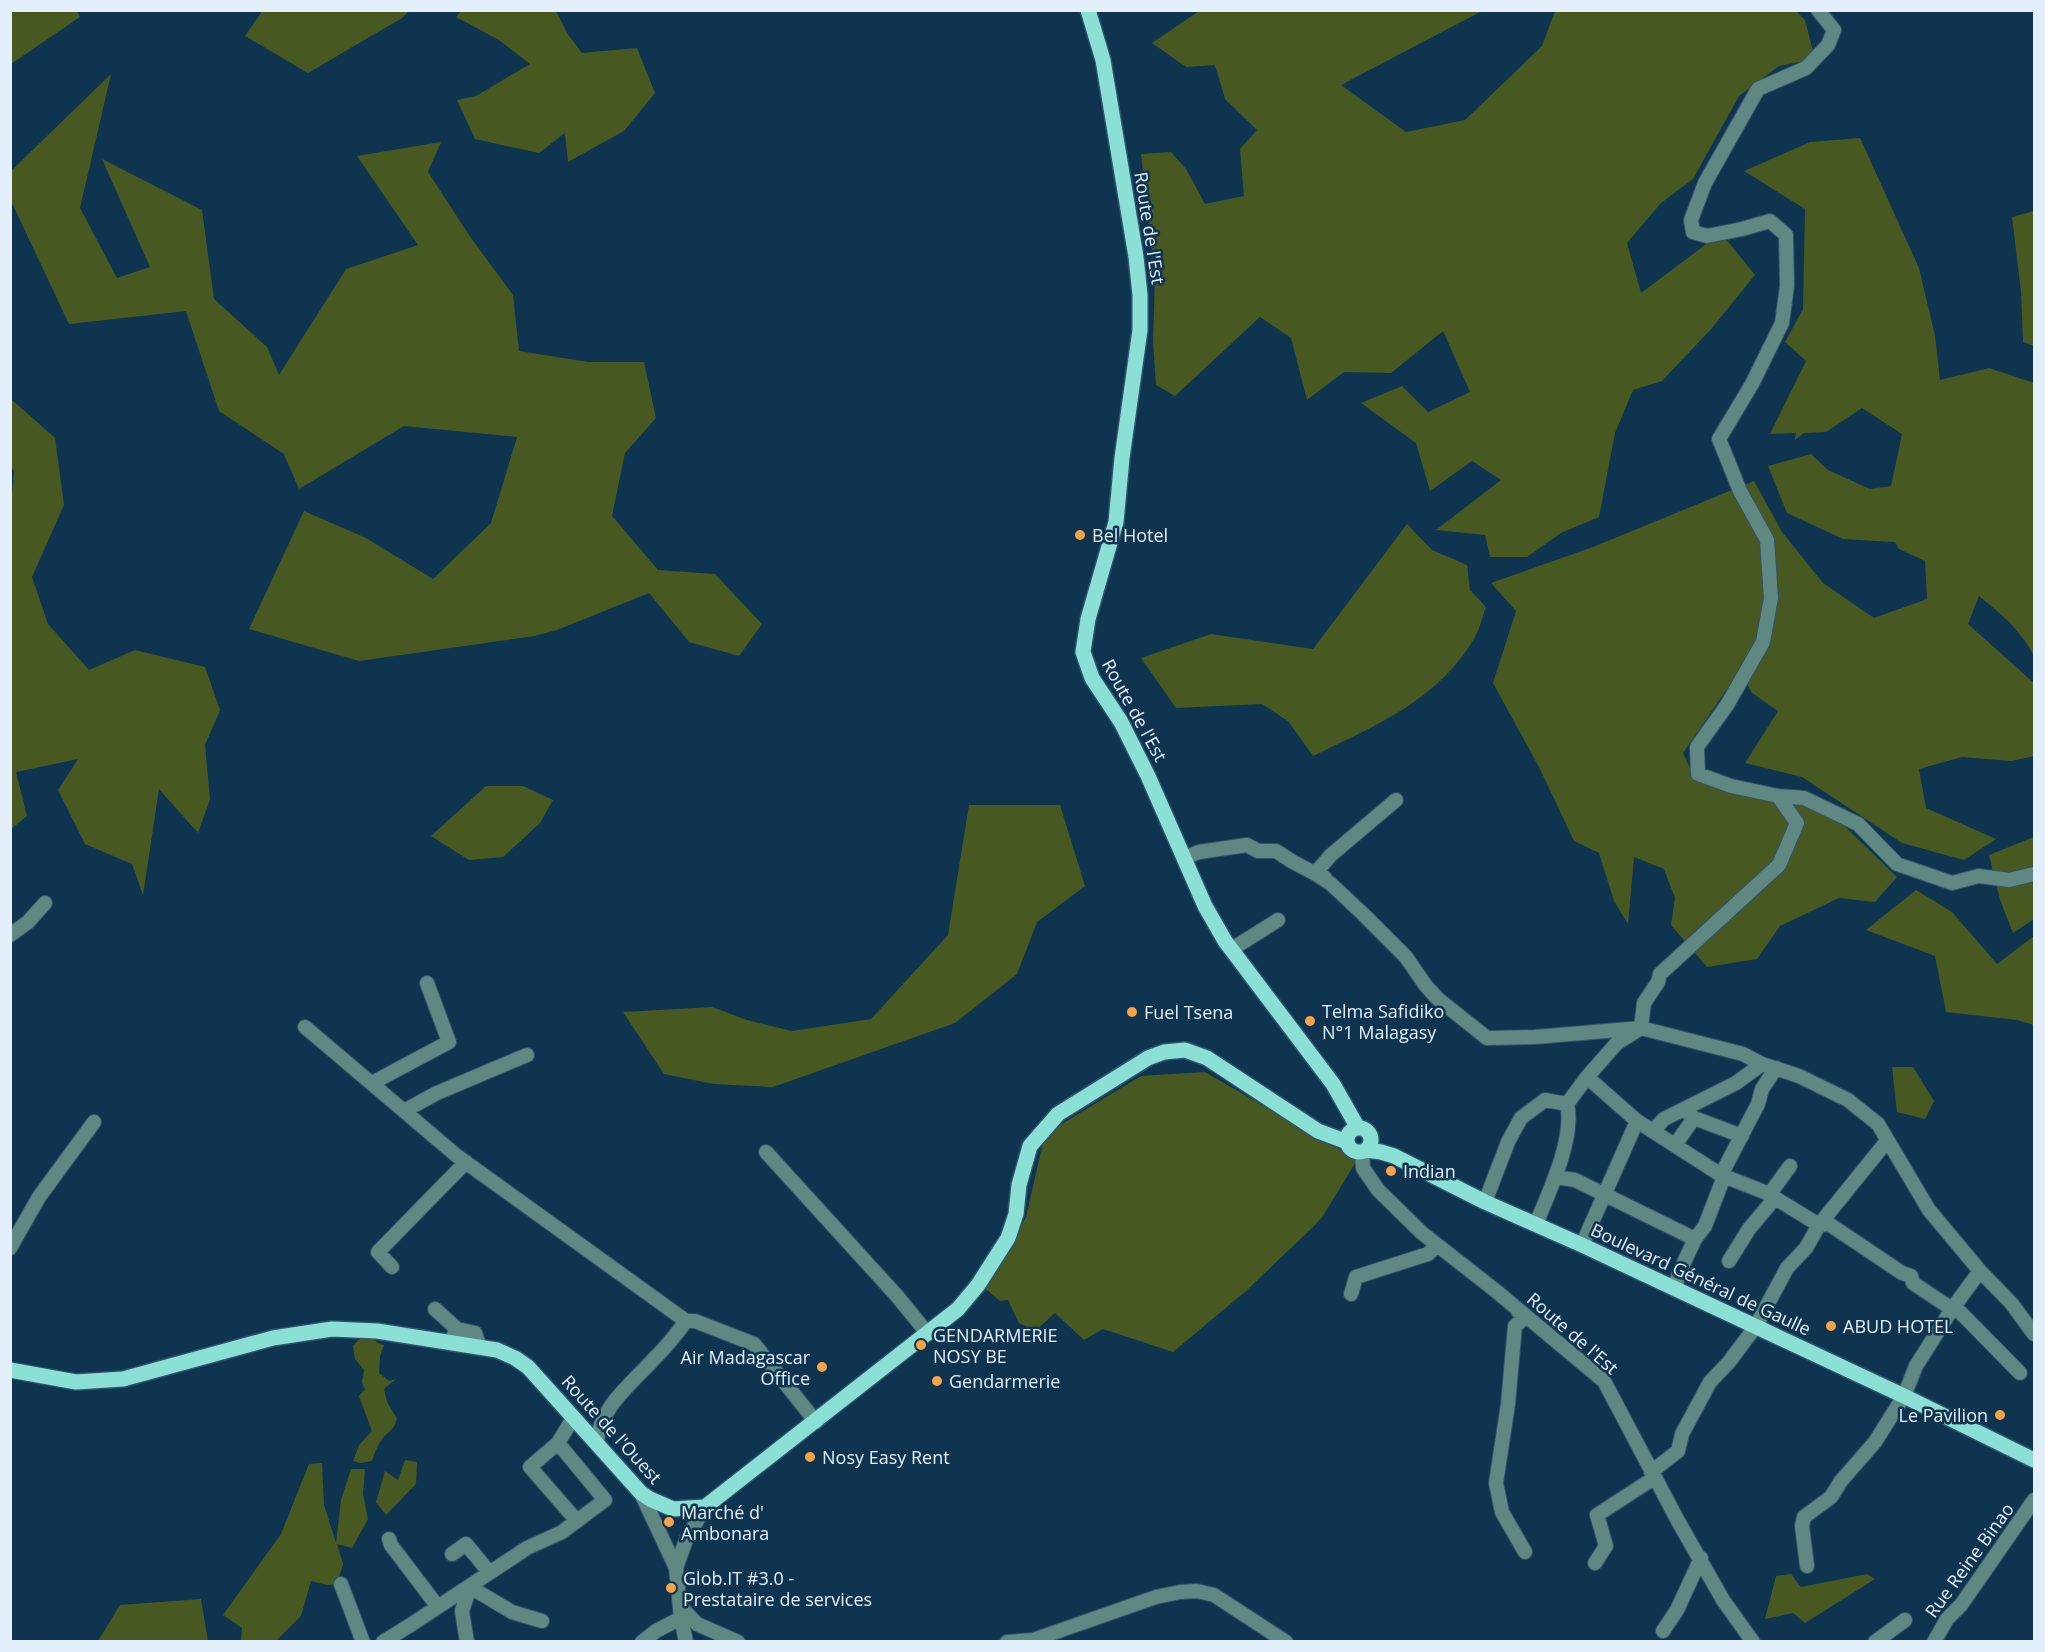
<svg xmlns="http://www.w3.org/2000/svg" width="2045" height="1652" font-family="'Open Sans',sans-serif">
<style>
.green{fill:#475921}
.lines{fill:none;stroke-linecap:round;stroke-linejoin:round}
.minor-casing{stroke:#31526c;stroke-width:16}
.major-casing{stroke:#31526c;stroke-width:18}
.minor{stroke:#608883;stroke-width:14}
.major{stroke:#8ae0d5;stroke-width:15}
.poi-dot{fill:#f6a247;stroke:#0f3450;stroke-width:2}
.labels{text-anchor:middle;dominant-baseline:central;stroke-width:5;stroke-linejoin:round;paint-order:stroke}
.street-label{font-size:18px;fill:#e3f0fc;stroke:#0f3450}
.poi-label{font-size:18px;fill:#e3f0fc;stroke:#0f3450;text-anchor:start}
</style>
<rect width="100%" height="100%" fill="#0f3450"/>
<path class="green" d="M11,10L77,11L80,17L11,64Z
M263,10H409V11L402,18L308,73L245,36Z
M461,11H556L567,33L582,53L637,48L655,93L624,131L568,162L565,133L539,153L475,139L457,100L476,96L530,64L499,40L456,17Z
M1199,11H1482L1341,85L1406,132L1465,120L1542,46L1555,11H1796L1805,20L1815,59L1779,66L1739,96L1693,179L1661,203L1627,243L1641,293L1721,233L1755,275L1712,328L1662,381L1633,390L1615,433L1599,517L1561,533L1527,557H1490L1485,535L1436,530L1501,480L1472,461L1430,491L1416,443L1361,403L1402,386L1428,412L1470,392L1443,331L1391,373L1344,372L1307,400L1291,338L1260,317L1175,396L1156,385L1153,341L1155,278L1141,154L1171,152L1186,169L1205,204L1244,196L1240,149L1257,130L1225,99L1215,65L1186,67L1152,43Z
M111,74L80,208L117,278L150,267L102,159L202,210L214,299L267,347L279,375L346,269L418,245L357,156L441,142L428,172L471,238L513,295L519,351L588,362H644L656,418L625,453L612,516L658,570L715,574L762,624L739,656L689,642L649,593L557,630L534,636L359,661L249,629L304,511L366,538L433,579L491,523L517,437L404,426L299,489L284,454L219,411L186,311L69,324L11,201V171Z
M1860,138L1919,268L1935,336L1940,380L1989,368L2034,383V656C2020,629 2002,615 1979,596L1968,624L2034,683V756L2011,761L1962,757L1919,769L1926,808L1996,839L1964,860L1902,843L1802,777L1745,763L1778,711L1752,693L1740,670L1683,753L1695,779L1827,809L1897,877L1875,902L1839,898L1780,926L1757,959L1707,967L1671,925L1675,898L1664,869L1634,857L1628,924L1614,901L1599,853L1574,841L1540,769L1493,683L1516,611L1491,583L1593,547L1754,481L1782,532L1823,583L1874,618L1927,599L1925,561L1899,549L1895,542L1843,539L1787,513L1768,466L1811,454L1828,470L1870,489L1891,486L1902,434L1862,408L1826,432L1804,433L1795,440L1796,433L1770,434L1806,361L1785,342L1803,309L1805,209L1744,171L1810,142Z
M2034,211V346L2023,342L2021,292L2012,217Z
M11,399L55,438L64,505L32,577L48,624L89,670L135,650L205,667L220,710L205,745L210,799L198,833L159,789L143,895L132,864L85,844L58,790L78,759L16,772L27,816L11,829L10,516L14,471L10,465Z
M1407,524L1432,550L1467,565L1470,590L1486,607C1482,617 1480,628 1475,637C1439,700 1375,726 1313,756L1288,721L1262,704L1176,708L1141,658L1211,634L1313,649Z
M486,786H523L553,800L540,823L503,857L469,860L431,836Z
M969,805H1060L1085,886L1037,922L1017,974L955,1023L773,1087L714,1084L664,1074L623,1012L712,1007L747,1020L792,1031L871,1019L948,935Z
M2034,837V919L2013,933L2000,900L1989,855Z
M1916,890L1952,912L1997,964L2034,936V1025L2017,1020L1946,1012L1935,956L1866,930Z
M1892,1067H1913L1934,1101L1925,1119L1897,1112Z
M1205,1072L1357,1160L1323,1216L1313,1227L1246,1291L1173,1352L1103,1329L1084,1340L1055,1313L1035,1331L1019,1323L1008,1300L1000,1301L980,1284L1003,1259L1026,1217L1045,1134L1141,1076Z
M368,1334L378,1343L384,1345L380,1356L379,1373L389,1381L396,1379L384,1389L387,1402L397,1419C393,1431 390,1430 383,1438C377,1445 375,1453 372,1461L360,1463L353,1461L359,1445L372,1431L359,1396L365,1389L362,1382L364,1370L355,1359L353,1346L362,1336Z
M405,1460L417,1462L416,1484L386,1515L376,1502L385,1471L398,1480Z
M322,1463L324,1505L336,1543L341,1500L351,1469H365L363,1494L368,1519L352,1548L337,1544L343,1564L337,1584L327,1585L311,1581L301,1616L276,1641H241L242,1628L223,1615L281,1534L309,1464Z
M1791,1574L1801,1587L1867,1574L1875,1579L1805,1623L1793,1613L1765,1619L1776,1576Z
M201,1599L208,1641H98L120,1605Z"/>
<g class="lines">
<g class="minor-casing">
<path id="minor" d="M1818,10L1834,30L1828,45L1806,68L1758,89L1705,183L1691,220L1693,232L1707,236L1742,229L1770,221L1786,235L1787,286L1782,323L1752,384L1719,439L1740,491L1767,540L1771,598L1763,642L1727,705L1697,747L1698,774L1731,786L1778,796L1804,798L1858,824L1897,864L1952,883L1979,876L2009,880L2034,874
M1184,858L1199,852L1247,845L1258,851H1276L1293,862L1316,874L1331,884L1363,914L1406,957L1426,986L1438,999L1487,1038L1535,1037L1641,1028L1743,1054L1762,1064L1799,1076L1848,1100L1878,1124L1929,1210L1980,1271L2012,1304L2034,1334
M1325,878L1317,871L1331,855L1396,800
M10,935L28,922L45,903
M1232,949L1278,920
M305,1027L457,1156L686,1321H695L754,1344L816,1422
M372,1083L449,1042L427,983
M1684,1110L1694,1118L1742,1136
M404,1111L437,1093L527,1055
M1637,1121L1721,1175L1767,1193L1819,1225L1829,1224L1902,1273L1911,1276L1913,1283L1952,1309L1960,1312L2020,1373
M1653,1131L1664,1119L1736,1083L1762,1064
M1675,1145L1694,1118
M766,1152L897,1296L928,1334
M1362,1152L1363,1168L1378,1190L1422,1233L1496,1291L1604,1381L1678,1521L1723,1600L1753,1642
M1555,1177L1575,1180L1695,1239
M1769,1195L1790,1166
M1485,1202L1508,1142L1521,1118L1545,1100L1567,1104
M1536,1224C1549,1192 1575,1138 1567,1104L1587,1077L1617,1043L1641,1028L1644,1003L1658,982L1660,974L1779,865L1797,823L1778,796
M1582,1245L1637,1121L1587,1077
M10,1248L39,1197L94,1122
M1729,1261L1749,1229L1775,1198
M392,1267L378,1252L466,1162
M1675,1289L1679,1273L1695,1239L1705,1226L1723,1179L1721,1175L1758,1104L1762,1089L1776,1068
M1351,1294L1356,1277L1428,1254L1437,1245
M435,1309L457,1329
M1518,1311L1525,1317L1515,1326L1508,1404L1496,1483L1502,1512L1525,1552
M450,1343L457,1329L475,1333L480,1348
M558,1443L530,1467L577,1521
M597,1444C598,1409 631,1384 653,1360C665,1348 676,1335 686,1321
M1651,1472L1678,1451L1682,1434L1710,1382L1729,1362L1756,1326L1787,1268L1806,1248L1819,1225L1887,1141
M641,1493L676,1568L681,1618L686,1642
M389,1539L391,1545L438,1607
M452,1554L466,1544L489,1572
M1595,1563L1606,1546L1597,1515L1654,1478
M1807,1566L1802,1526L1804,1517L1831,1497L1841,1481L1875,1442L1904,1396L1916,1366L1952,1309L1980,1271
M676,1568L686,1540L705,1507
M341,1584L363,1642
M681,1607L697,1624L738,1642
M1663,1631L1677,1610L1701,1558
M383,1642L412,1624L527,1548L562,1532L605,1500L558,1443L573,1418
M467,1642L462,1611L470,1587L512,1612L542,1621
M642,1642L656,1631L681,1618
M1007,1642L1033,1640L1156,1597L1180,1592L1197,1591L1214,1595L1286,1642
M1875,1642L1905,1620
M1934,1642L1947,1619L1961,1605L2034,1500"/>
</g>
<g class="major-casing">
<path id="major" d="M1088,10L1103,60L1136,257L1140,295V330L1122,458L1116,522L1088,619L1083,652L1092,678L1121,722L1148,776L1205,906L1225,941L1333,1084L1358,1128
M1347 1140a12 12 0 1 1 24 0a12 12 0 1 1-24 0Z
M1366,1150L1381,1152L1394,1156L1485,1202L1582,1245L1904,1396L2034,1460
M10,1370L76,1382L123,1379L273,1338L332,1329L377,1331L497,1350L515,1358L528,1367L641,1493L650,1499L673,1509L705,1507L958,1309L978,1285L1008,1238L1016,1214L1019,1185L1030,1146L1058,1114L1148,1058L1164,1052L1185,1050L1207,1058L1318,1131L1347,1142"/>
</g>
<use href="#minor" class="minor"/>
<use href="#major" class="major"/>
</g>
<g class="poi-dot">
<circle cx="1080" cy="535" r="6"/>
<circle cx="1132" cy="1012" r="6"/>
<circle cx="1310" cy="1021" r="6"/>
<circle cx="1391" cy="1171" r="6"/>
<circle cx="1831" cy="1326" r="6"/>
<circle cx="921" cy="1345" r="6"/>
<circle cx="822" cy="1367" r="6"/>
<circle cx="937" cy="1381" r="6"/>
<circle cx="2000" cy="1415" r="6"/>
<circle cx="810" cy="1457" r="6"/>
<circle cx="669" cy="1522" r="6"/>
<circle cx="671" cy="1588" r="6"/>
</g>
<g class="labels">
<g class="street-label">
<text transform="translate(1150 228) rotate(81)">Route de l'Est</text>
<text transform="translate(1135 710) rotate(61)">Route de l'Est</text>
<text transform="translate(1701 1279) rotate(25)">Boulevard Général de Gaulle</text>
<text transform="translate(1573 1333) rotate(41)">Route de l'Est</text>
<text transform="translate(612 1429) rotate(48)">Route de l'Ouest</text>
<text transform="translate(1969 1560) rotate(-54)">Rue Reine Binao</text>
</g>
<g class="poi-label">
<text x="1092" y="535">Bel Hotel</text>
<text x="1322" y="1011">Telma Safidiko<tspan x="1322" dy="21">N°1 Malagasy</tspan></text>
<text x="1144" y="1012">Fuel Tsena</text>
<text x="1403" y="1171">Indian</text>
<text x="1843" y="1326">ABUD HOTEL</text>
<text x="933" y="1335">GENDARMERIE<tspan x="933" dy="21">NOSY BE</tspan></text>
<text x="810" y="1357" text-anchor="end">Air Madagascar<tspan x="810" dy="21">Office</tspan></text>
<text x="949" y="1381">Gendarmerie</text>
<text x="1988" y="1415" text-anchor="end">Le Pavilion</text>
<text x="822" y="1457">Nosy Easy Rent</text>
<text x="681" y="1512">Marché d'<tspan x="681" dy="21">Ambonara</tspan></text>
<text x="683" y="1578">Glob.IT #3.0 -<tspan x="683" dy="21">Prestataire de services</tspan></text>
</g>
</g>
<rect width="2045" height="1652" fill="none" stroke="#e3f0fc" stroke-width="24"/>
</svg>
